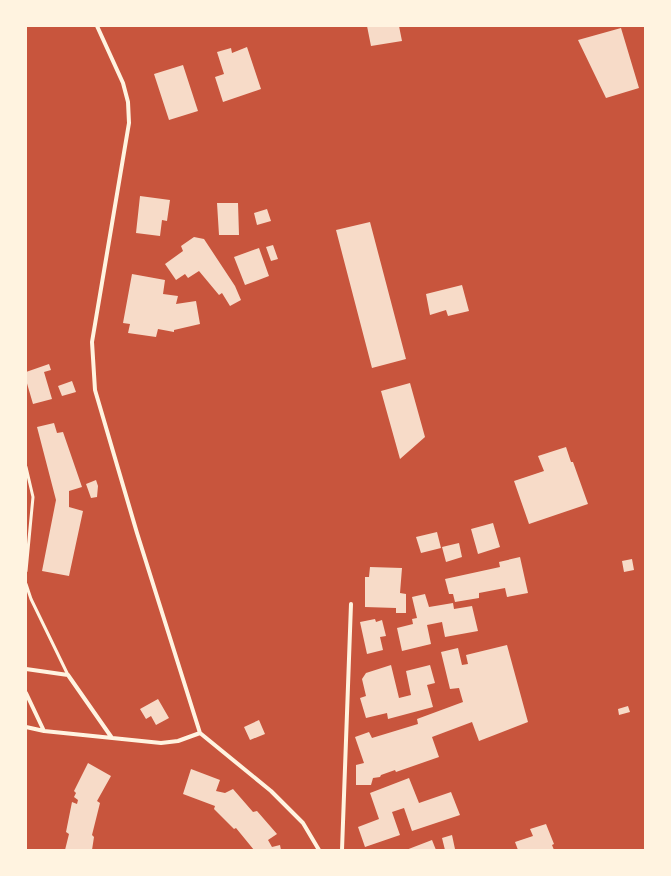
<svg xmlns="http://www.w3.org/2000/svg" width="671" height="876" font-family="Ubuntu,sans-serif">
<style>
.building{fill:#f7dbc8}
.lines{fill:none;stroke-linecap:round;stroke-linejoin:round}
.service{stroke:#fff3e0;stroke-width:3}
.minor{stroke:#fff3e0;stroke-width:4}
</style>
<rect width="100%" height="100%" fill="#c8553d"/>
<path class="building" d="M367,26H399L402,41L371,46Z
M621,28L639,88L606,98L578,40Z
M247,47L261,89L223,102L215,77L224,74L217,52L231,48L232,53Z
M183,65L198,111L169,120L154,74Z
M140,196L170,200L167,221L162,220L160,236L136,233Z
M217,203H238L239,235H219Z
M267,209L271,221L257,225L254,213Z
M370,222L406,359L372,368L336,230Z
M194,237L204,239L235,286L241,300L230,306L222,293L219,295L199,271L188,278L185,274L176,280L165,264L183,251L181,246Z
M273,245L278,259L271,261L266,247Z
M259,248L269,276L245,285L234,257Z
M132,274L165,280L163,294L178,296L176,304L196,301L200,324L174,330V332L158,329L156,337L128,333L130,324L123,323Z
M462,285L469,311L448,316L446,310L430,315L426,294Z
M49,364L51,370L44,372L52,399L33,404L26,380V372Z
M72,381L76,392L62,396L58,386Z
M410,383L425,437L400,459L381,391Z
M54,423L57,433L63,432L82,487L69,491V507L83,511L69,576L42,571L56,500L37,427Z
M566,447L571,462H573L588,504L529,524L514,481L544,471L538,456Z
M96,480L98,486L97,497L91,498L86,484Z
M493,523L500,547L478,554L471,529Z
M437,532L441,548L421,553L416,537Z
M459,543L462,557L446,562L442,547Z
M520,557L528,593L507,597L505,588L479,593V598L455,602L453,594H449L445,579L500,567L499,562Z
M632,559L634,570L624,572L622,561Z
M370,567L402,568L400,593L406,594V613H396V608L365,607V577H369Z
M425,594L429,607L453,603L454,609L472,606L478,631L445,637L442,622L427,625L431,644L402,651L397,628L413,624L412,619L417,618L412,597Z
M375,619L376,622L382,620L386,636L380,637L383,650L367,654L360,622Z
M507,645L528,722L479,741L472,722L432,737L439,757L396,772L395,770L381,775L380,777L373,778L371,785H356V765L364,763L355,737L369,732L372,738L418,724L417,719L463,702L459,688L450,689L441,652L458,648L462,665L468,664L466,655Z
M391,665L399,698L411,695L406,671L430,665L435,683L427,685L433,707L388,719L387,713L366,718L360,698L366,696L362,679L366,673Z
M158,699L169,718L156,725L151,716L146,719L140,709Z
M628,706L630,712L619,715L618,709Z
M259,720L265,734L250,740L244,727Z
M88,763L111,776L97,801L100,803L92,835L94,837L92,850H65L69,834L66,832L72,802L77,804L78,800L74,797L76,793L74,791Z
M191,769L220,780L216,791L225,793L233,789L253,812L257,811L277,834L268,840L272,847L280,845L281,850H254L236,828L234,829L214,809L215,806L183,794Z
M409,778L419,803L451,792L460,815L412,831L404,808L392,812L400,835L365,847L358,827L379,819L370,793Z
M546,824L554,844L552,845L554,850H518L515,842L533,836L530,829Z
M452,835L455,849L445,850L442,838Z
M432,840L436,850H406Z"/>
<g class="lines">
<path class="service" d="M26,467L33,497L26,571
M26,584L31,599L68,675"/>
<path class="minor" d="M97,26L123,83L128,102L129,123L92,342L95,390L137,533L200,733L271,791L303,823L319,850
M26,669L68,675L112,738
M26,693L44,731
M26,727L44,731L161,743L178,741L200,733
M342,850L351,604"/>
</g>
<rect width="671" height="876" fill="none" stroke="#fff3e0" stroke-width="54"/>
</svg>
